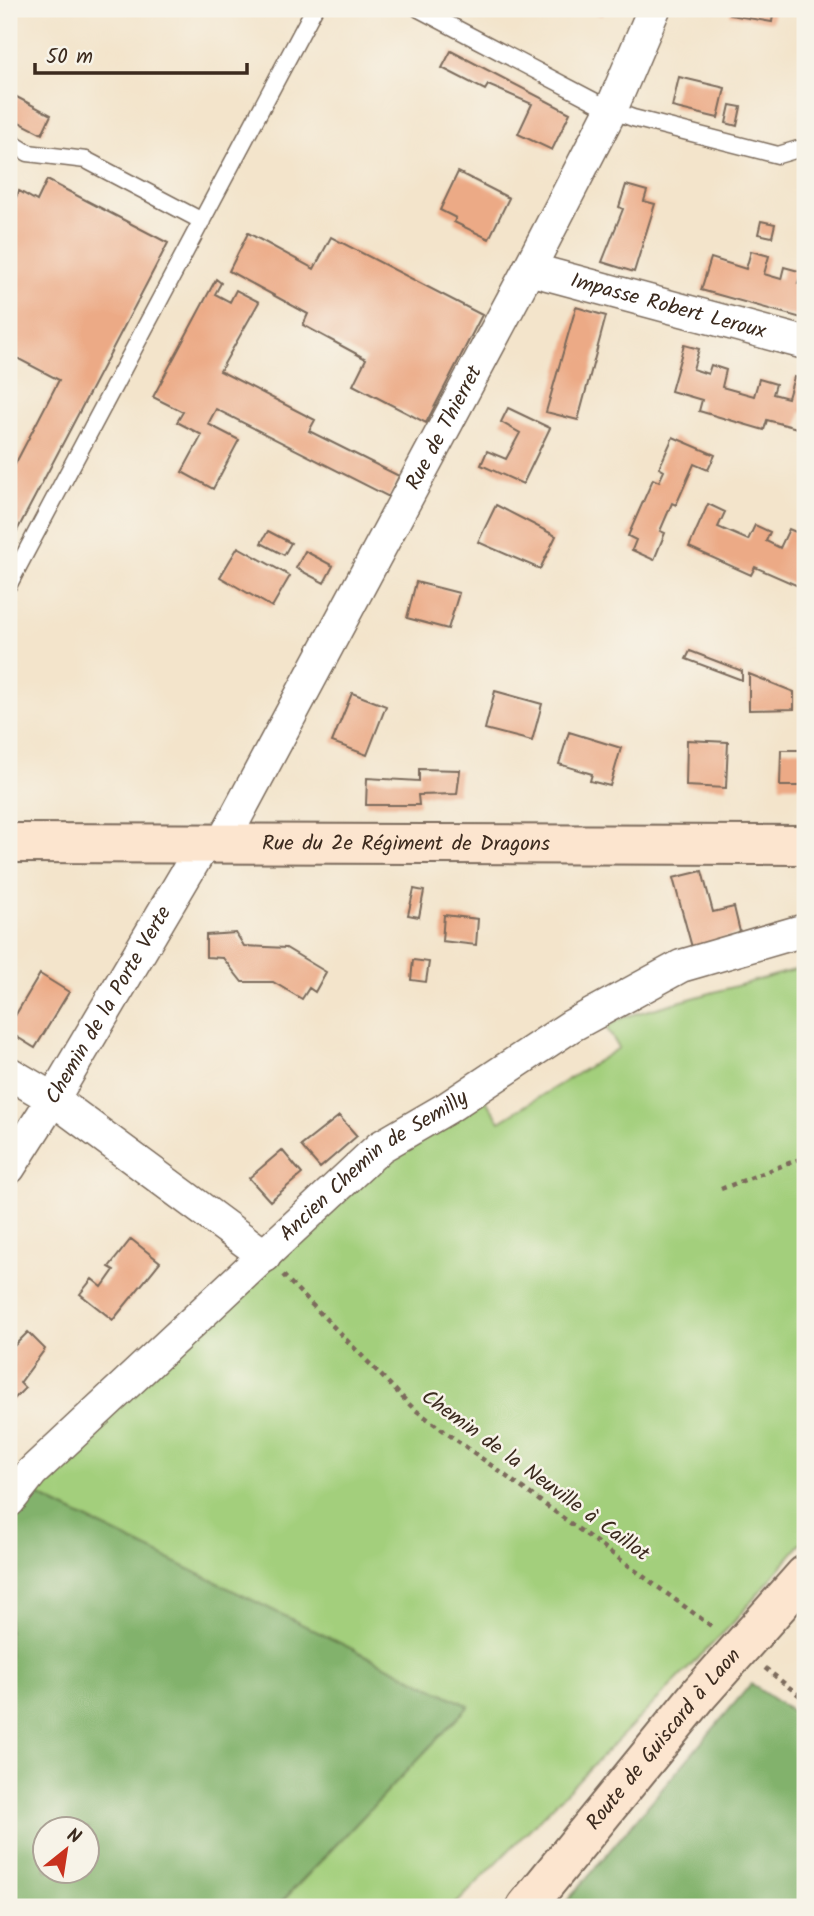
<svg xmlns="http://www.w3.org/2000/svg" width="814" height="1916" font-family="Kalam,sans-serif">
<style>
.green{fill:#a3cf7c;stroke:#6f7c4d;stroke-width:2}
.forest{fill:#82b26c;stroke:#5e6e45;stroke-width:2;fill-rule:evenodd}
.building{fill:#ecaa86}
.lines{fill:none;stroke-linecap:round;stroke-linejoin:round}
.lane-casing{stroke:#7b6b5b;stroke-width:19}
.street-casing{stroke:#7b6b5b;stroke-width:35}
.secondary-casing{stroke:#7b6b5b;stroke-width:42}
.path{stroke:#7b6b5b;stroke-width:4.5;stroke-dasharray:5 5;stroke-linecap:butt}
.lane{stroke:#fff;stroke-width:16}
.street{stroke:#fff;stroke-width:32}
.secondary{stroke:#fce5cf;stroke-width:38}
.labels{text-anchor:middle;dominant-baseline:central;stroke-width:5;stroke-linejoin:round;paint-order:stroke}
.street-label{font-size:21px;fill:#3b2a1e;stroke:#f7f3e8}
</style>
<rect width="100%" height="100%" fill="#f7f3e8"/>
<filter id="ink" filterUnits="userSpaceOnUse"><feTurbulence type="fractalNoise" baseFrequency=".0143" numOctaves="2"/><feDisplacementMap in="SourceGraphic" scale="14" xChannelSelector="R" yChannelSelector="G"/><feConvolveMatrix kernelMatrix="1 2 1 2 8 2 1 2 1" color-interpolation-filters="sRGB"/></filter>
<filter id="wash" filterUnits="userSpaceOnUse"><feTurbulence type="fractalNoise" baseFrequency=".00686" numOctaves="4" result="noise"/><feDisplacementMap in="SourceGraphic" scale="28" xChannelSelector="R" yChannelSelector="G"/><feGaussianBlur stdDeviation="1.57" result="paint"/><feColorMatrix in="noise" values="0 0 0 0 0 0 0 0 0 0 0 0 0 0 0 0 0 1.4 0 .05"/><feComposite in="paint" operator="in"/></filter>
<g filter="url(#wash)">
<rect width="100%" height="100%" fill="#f3e4cb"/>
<path class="green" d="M805,967V1539L732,1624L453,1907H296L281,1903L468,1706L27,1490L385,1162L484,1098L500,1121L619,1048L606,1027L624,1017Z"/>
<path class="forest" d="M27,1490L469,1706L281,1902L296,1907H9V1518ZM46,1828H88V1870H46Z
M751,1684L805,1720V1907H562Z"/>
<g id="blocks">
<path class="building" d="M585,9H605L602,16Z
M731,9H774L772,22L730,15Z
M451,51L570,113L552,150L518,134L532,104L488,85L485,90L442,68Z
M679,77L725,88L718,118L672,107Z
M9,93L51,115L42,134L9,117Z
M730,105L741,107L737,126L726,123Z
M458,172L509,198L489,239L454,222L456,218L440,210Z
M47,180L168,243L9,546V476L59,380L9,354V211L19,191L37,201Z
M626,185L647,191L644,201L655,204L634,272L602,262L623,209L619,207Z
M761,221L775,224L772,237L758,234Z
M248,233L314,269L331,237L482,315L426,423L353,385L366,359L303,325L308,314L229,271Z
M751,251L769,256L764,274L781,279L784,267L802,272L798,283L805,285V319L701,290L711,258L746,269Z
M216,279L221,283L215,294L230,302L236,290L259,302L220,371L315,420L309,431L399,476L389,497L216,409L208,424L239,440L213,489L182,472L202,435L177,422L183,412L153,397Z
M576,307L606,316L578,420L546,412Z
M684,345L699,349L693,369L708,374L711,365L726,370L722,387L754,396L759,379L776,384L773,394L788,398L794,377L805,380V413L801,412L797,428L767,420L764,430L699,411L702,400L671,391Z
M508,408L550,428L523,484L481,465L487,451L506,459L520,433L501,422Z
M673,437L715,455L708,470L694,464L676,505L672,503L660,531L665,533L654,560L632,550L636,540L628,536L653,479L659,482L664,471L659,468Z
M708,504L725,512L718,527L748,540L755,525L770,532L766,541L780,548L789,529L805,536V589L755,567L751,575L689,547Z
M496,505L556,536L540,569L478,542Z
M268,531L291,543L284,555L261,543Z
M238,547L290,576L272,607L220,577Z
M305,551L333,566L324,583L296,568Z
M416,582L459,593L448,629L407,618Z
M690,651L742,671V680L686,659Z
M749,674L794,692V709L749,710Z
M495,691L542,704L532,741L485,729Z
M352,693L386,706L367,755L332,742Z
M569,732L621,748L610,786L590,781L592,774L559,764Z
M687,740L728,742L726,788L686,786Z
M781,750H805V786H780Z
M419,769L460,770L457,794L418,795L419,805H366L367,778L419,781Z
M702,871L713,912L734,907L740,932L693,951L673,878Z
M414,889L424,891L419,917L408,915Z
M444,915L478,919L476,945L442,941Z
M236,933L244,946L286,948L326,972L315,992L309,988L302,999L273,982H242L223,958L206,957V935Z
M413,960L429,962L426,982L411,980Z
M40,974L69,992L35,1048L9,1032V1026Z
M339,1116L357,1136L320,1168L301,1146Z
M282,1150L302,1174L270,1201L249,1178Z
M131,1239L160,1262L113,1320L80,1294L92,1279L102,1287L114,1270L109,1267Z
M28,1332L45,1349L20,1383L25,1388L9,1404V1345L12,1348Z"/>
</g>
</g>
<g filter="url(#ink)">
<use href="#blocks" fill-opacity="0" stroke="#7b6b5b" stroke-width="2"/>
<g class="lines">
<g class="lane-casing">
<path id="lane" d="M419,9L611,110L633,118L778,155L805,147
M9,141L28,153L86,160L202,221
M9,584L314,9"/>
</g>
<g class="street-casing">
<g id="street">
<path id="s1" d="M529,269L805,343"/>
<path id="s2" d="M222,843L529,269L611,110L654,9"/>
<path d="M9,1073L53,1099L265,1256"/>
<path id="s3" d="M9,1168L53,1099L205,842"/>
<path id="s4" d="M9,1501L32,1472L380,1147L447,1108L571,1026L681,966L805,930"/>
</g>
</g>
<g class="secondary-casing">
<g id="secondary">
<path id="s5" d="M9,843L805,845"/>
<path id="s6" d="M526,1907L700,1693L805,1575"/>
</g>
</g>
<path class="path" d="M721,1189L805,1157
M283,1275L414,1409L714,1628
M765,1668L805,1700"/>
<use href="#lane" class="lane"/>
<use href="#street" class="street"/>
<use href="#secondary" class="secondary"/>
</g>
</g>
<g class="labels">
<g class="street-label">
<text stroke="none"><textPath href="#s1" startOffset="144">Impasse Robert Leroux</textPath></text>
<text stroke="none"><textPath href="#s2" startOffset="471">Rue de Thierret</textPath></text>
<text stroke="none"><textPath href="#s5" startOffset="397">Rue du 2e Régiment de Dragons</textPath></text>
<text stroke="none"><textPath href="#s3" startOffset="191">Chemin de la Porte Verte</textPath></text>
<text stroke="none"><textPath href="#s4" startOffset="497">Ancien Chemin de Semilly</textPath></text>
<text transform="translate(535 1476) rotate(36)">Chemin de la Neuville à Caillot</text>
<text stroke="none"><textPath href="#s6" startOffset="217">Route de Guiscard à Laon</textPath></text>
</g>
</g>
<rect width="814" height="1916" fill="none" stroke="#f7f3e8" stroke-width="35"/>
<g transform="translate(66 1850) rotate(30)"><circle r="33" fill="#f7f3e8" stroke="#aca397" stroke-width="2"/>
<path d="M0-5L12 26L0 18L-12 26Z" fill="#c8321e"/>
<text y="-10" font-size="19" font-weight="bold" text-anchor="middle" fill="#3b2a1e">N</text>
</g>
<path d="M35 63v10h212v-10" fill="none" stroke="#3b2a1e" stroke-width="3.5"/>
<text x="46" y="63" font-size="21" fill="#3b2a1e" stroke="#f7f3e8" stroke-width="5" paint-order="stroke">50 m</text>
</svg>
